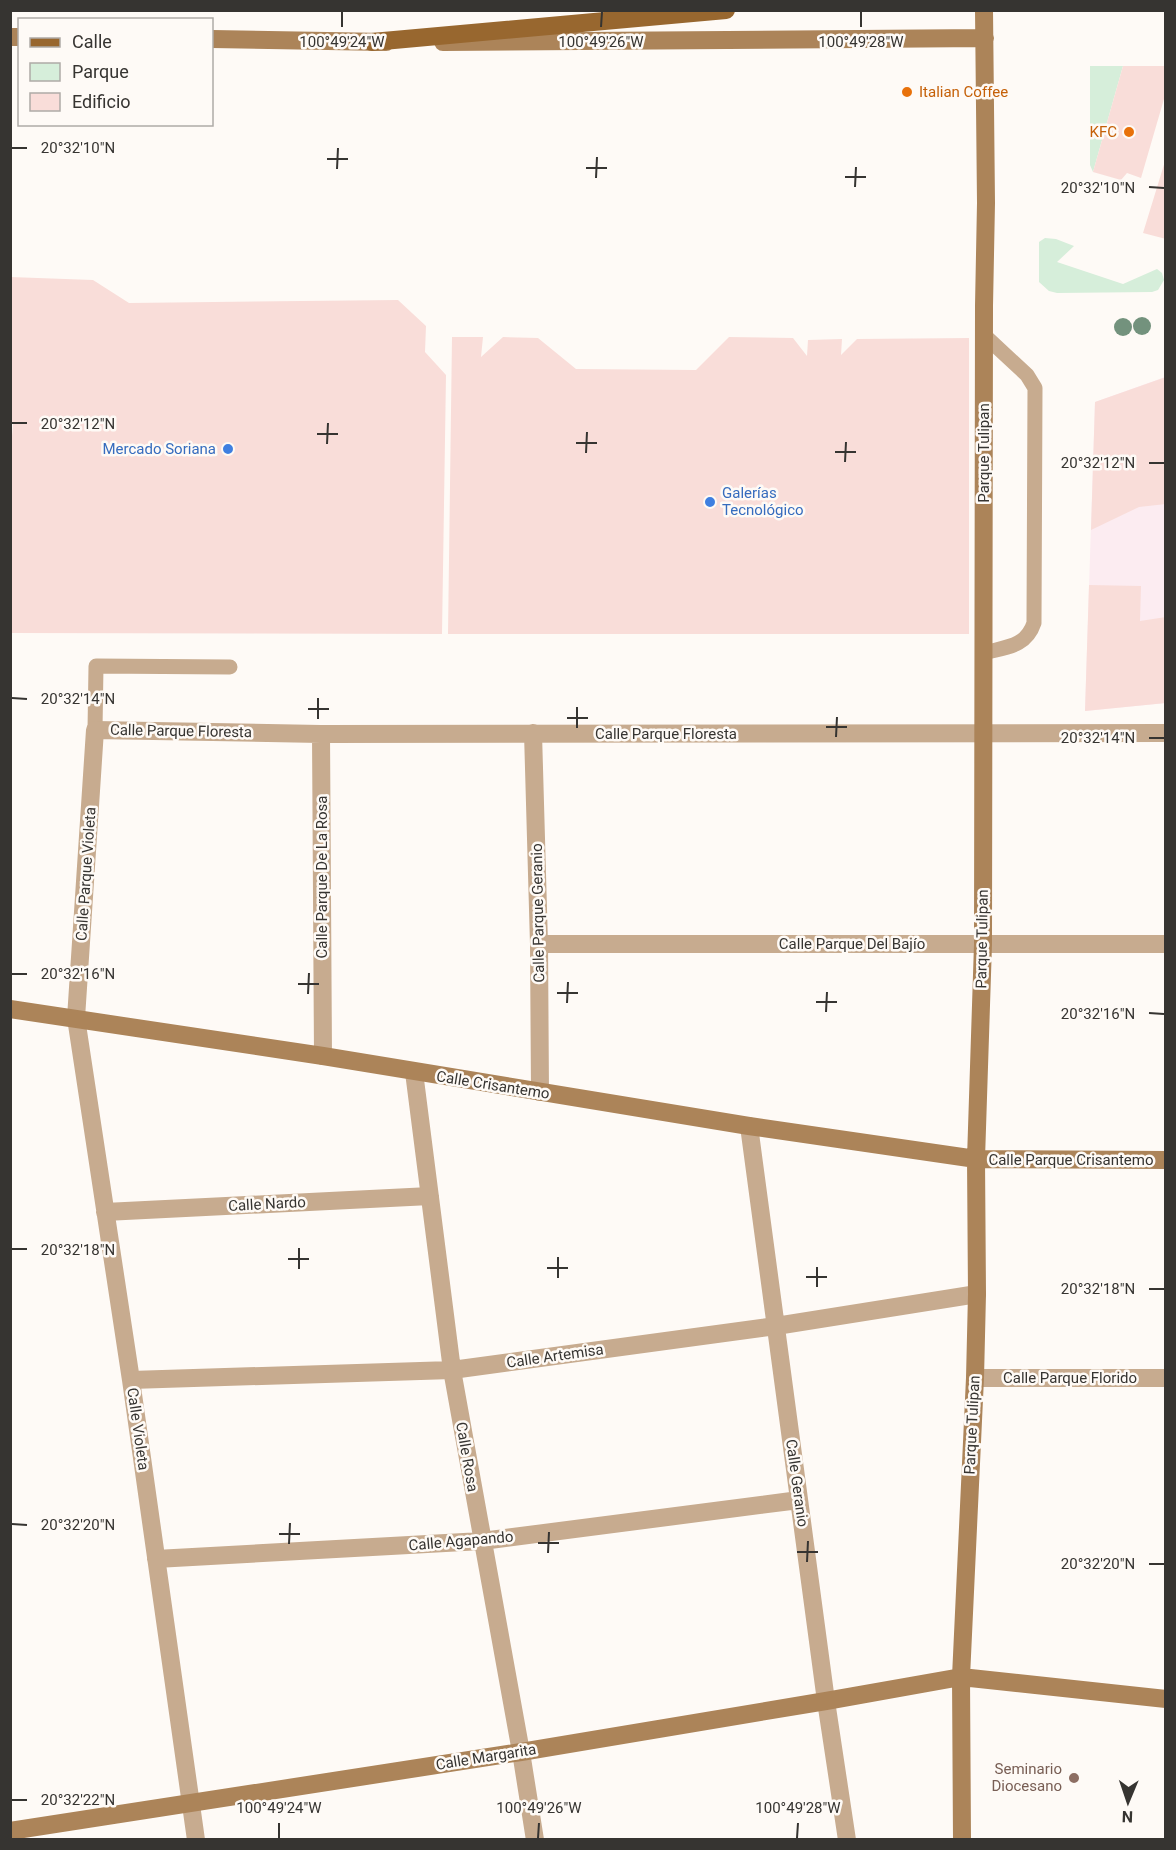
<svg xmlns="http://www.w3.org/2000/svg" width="1176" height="1850" font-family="Roboto,sans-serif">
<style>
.commercial{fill:#fcecf1}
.green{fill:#d6eeda}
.building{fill:#f9ddd9}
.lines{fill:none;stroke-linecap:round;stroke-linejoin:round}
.lane{stroke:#c7ab8f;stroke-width:15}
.street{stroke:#c7ab8f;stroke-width:18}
.secondary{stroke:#ac8459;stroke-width:18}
.primary{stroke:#98672f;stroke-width:18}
.tree{fill:#73927d}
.ticks{fill:none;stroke:#363431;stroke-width:2}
.food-dot{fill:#e8710a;stroke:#fefaf6;stroke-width:2}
.shop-dot{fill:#3f7fe0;stroke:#fefaf6;stroke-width:2}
.education-dot{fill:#8d6e63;stroke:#fefaf6;stroke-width:2}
.labels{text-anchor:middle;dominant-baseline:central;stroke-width:5;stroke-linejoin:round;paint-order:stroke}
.food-label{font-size:15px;fill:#c56008;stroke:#fefaf6;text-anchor:start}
.shop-label{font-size:15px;fill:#366cbe;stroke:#fefaf6;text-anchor:end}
.street-label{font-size:15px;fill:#363431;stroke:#fefaf6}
.education-label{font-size:15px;fill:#785e54;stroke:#fefaf6;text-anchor:end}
.ticks-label{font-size:15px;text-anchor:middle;fill:#363431;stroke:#fefaf6;stroke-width:5;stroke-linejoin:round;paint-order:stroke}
</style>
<rect width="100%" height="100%" fill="#fefaf6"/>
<path class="commercial" d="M1165,377V703L1085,711L1095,402Z"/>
<path class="green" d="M1090,66H1123L1093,172L1090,165Z
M1045,238L1056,239L1074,246L1057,262L1123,284L1157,269L1162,273L1164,280L1158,290L1152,292L1057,293L1049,291L1039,282V242Z"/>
<path class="building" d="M1123,66H1166V92L1141,178L1127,173L1121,180L1093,172Z
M1166,158V239L1143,233Z
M10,277L93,280L129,303L398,300L426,326L425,352L446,375L442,634L10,633V460L13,424H10Z
M452,337H483L481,357L503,337L538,338L576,369L696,370L729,337L793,338L807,356L808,340L842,339L841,355L857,339L969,338V634H448Z
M1166,377V504L1139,507L1091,530L1095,402Z
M1089,585L1141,586L1140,621L1166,617V703L1085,711Z"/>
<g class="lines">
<path class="lane" d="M984,335L1027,375L1035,388L1034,623C1026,647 1006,647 984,653
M95,730L96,666L230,667"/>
<path class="street" d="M533,733L539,944L540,1092
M321,734L323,1056
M539,944H1166
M414,1072L452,1370L521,1752L535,1840
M749,1126L826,1701L847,1840
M105,1212L430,1196
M975,1378H1166
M131,1380L452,1370L776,1326L977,1294
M156,1559L482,1541L799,1500
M196,1840L131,1380L76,1018L95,730L321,734L1166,733"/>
<path class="secondary" d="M10,37H20
M212,39L386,42
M443,42L985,38
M10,1009L323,1056L749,1126L976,1159L1166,1160
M10,1831L521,1752L826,1701L961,1677L1166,1699
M962,1840L961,1677L975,1378L977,1294L976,1159L983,944L984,306L986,203L984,10"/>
<path class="primary" d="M372,42L726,10"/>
</g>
<g class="tree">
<circle cx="1142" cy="326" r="9"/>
<circle cx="1123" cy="327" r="9"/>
</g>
<path class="ticks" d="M342,27V12M601,27L602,12M861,27V12M12,148H27M327,159H348M586,168H607M337,169L338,148M845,177H866M596,178L597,157M855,187L856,167M1149,187L1164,188M12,423H27M317,434H338M576,443H597M327,444L328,423M835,452H856M586,453L587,432M845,462L846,442M1149,463H1164M12,698L27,699M308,709H329M567,718H588M318,719V698M826,727H847M577,728V707M836,737L837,717M1149,738H1164M12,974H27M298,984H319M557,993H578M308,994L309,973M816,1002H837M567,1003L568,982M826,1012L827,992M1149,1013L1164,1014M12,1249H27M288,1259H309M547,1268H568M299,1269V1248M806,1277H827M558,1278V1257M817,1287V1267M1149,1289H1164M12,1524L27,1525M279,1534H300M538,1543H559M289,1544L290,1523M797,1552H818M548,1553L549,1532M807,1562L808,1541M1149,1564H1164M12,1800H27M279,1838V1823M538,1838L539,1823M797,1838L798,1823"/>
<g class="food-dot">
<circle cx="907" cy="92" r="6"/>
<circle cx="1129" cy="132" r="6"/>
</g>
<g class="shop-dot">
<circle cx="228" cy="449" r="6"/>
<circle cx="710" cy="502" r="6"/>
</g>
<circle class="education-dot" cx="1074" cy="1778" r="6"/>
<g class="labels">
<g class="food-label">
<text x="919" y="92">Italian Coffee</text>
<text x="1117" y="132" text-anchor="end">KFC</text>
</g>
<g class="shop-label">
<text x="216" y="449">Mercado Soriana</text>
<text x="722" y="493" text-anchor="start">Galerías<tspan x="722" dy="17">Tecnológico</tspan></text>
</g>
<g class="street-label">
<text transform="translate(984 453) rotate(-90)">Parque Tulipan</text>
<text transform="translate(181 731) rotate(1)">Calle Parque Floresta</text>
<text x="666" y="734">Calle Parque Floresta</text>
<text transform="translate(86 874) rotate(-86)">Calle Parque Violeta</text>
<text transform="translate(322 877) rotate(-90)">Calle Parque De La Rosa</text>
<text transform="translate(538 913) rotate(-91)">Calle Parque Geranio</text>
<text transform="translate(982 939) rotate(-89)">Parque Tulipan</text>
<text x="852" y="944">Calle Parque Del Bajío</text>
<text transform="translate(493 1085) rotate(9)">Calle Crisantemo</text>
<text x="1071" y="1160">Calle Parque Crisantemo</text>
<text transform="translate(267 1204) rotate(-3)">Calle Nardo</text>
<text transform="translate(555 1356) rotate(-8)">Calle Artemisa</text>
<text x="1070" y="1378">Calle Parque Florido</text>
<text transform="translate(972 1425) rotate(-87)">Parque Tulipan</text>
<text transform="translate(138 1429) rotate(82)">Calle Violeta</text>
<text transform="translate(467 1457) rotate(80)">Calle Rosa</text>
<text transform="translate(797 1483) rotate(82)">Calle Geranio</text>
<text transform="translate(461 1541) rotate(-5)">Calle Agapando</text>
<text transform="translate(486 1757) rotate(-9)">Calle Margarita</text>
</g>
<g class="education-label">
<text x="1062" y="1769">Seminario<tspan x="1062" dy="17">Diocesano</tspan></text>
</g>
</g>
<g class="ticks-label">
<text x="342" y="47">100°49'24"W</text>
<text x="601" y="47">100°49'26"W</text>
<text x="861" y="47">100°49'28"W</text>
<text x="78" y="153">20°32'10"N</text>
<text x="1098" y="193">20°32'10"N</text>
<text x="78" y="429">20°32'12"N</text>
<text x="1098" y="468">20°32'12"N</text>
<text x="78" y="704">20°32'14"N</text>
<text x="1098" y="743">20°32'14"N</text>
<text x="78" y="979">20°32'16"N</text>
<text x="1098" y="1019">20°32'16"N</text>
<text x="78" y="1255">20°32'18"N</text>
<text x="1098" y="1294">20°32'18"N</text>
<text x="78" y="1530">20°32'20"N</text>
<text x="1098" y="1569">20°32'20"N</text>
<text x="78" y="1805">20°32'22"N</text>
<text x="279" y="1813">100°49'24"W</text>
<text x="539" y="1813">100°49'26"W</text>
<text x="798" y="1813">100°49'28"W</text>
</g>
<rect width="1176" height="1850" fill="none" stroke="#363431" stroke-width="24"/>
<rect x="18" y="18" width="195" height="108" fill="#fefaf6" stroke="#aeaba7" stroke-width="1.5"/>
<rect x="30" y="38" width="30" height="9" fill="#98672f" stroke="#aeaba7" stroke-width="1.5"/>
<text x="72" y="48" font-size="18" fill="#363431">Calle</text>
<rect x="30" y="63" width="30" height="18" fill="#d6eeda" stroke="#aeaba7" stroke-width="1.5"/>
<text x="72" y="78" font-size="18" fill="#363431">Parque</text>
<rect x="30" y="93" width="30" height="18" fill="#f9ddd9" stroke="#aeaba7" stroke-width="1.5"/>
<text x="72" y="108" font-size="18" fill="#363431">Edificio</text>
<g transform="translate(1128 1802) rotate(182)" stroke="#fefaf6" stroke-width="4.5" paint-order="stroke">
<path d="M0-4.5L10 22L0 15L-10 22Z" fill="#363431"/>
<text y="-9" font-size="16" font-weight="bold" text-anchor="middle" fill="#363431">N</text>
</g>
</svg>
